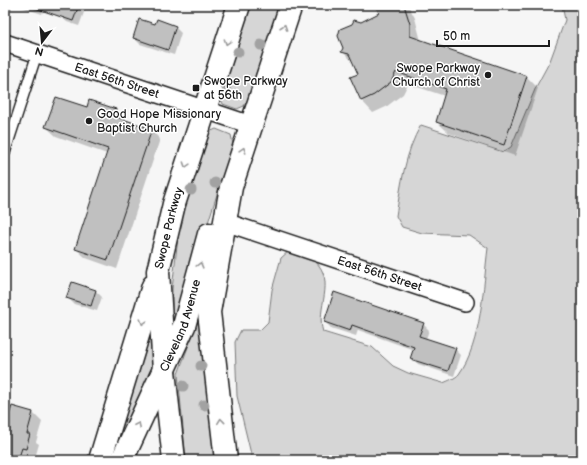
<svg xmlns="http://www.w3.org/2000/svg" width="587" height="465" font-family="'Balsamiq Sans',sans-serif">
<style>
.green{fill:#d6d6d6;stroke:#797979}
.shadow{fill:#0003}
.building{fill:#c0c0c0;stroke:#1c1c1c}
.lines{fill:none;stroke-linecap:round;stroke-linejoin:round}
.service-casing{stroke:#1c1c1c;stroke-width:12}
.minor-casing{stroke:#1c1c1c;stroke-width:20}
.secondary-casing{stroke:#1c1c1c;stroke-width:25}
.service{stroke:#fff;stroke-width:9}
.minor{stroke:#fff;stroke-width:17}
.secondary{stroke:#fff;stroke-width:22}
.tree{fill:#a2a2a2}
.oneway{stroke:#999}
.poi-dot{fill:#1c1c1c;stroke:#fff;stroke-width:1.5}
.labels{text-anchor:middle;dominant-baseline:central;stroke-width:3;stroke-linejoin:round;paint-order:stroke}
.poi-label{font-size:12px;fill:#1c1c1c;stroke:#fff;text-anchor:start}
.street-label{font-size:12px;fill:#1c1c1c;stroke:#fff}
</style>
<rect width="100%" height="100%" fill="#f6f6f6"/>
<filter id="ink" filterUnits="userSpaceOnUse"><feTurbulence type="fractalNoise" baseFrequency=".025" numOctaves="2"/><feDisplacementMap in="SourceGraphic" scale="8" xChannelSelector="R" yChannelSelector="G"/><feConvolveMatrix kernelMatrix="1 2 1 2 8 2 1 2 1" color-interpolation-filters="sRGB"/></filter>
<g filter="url(#ink)">
<path class="green" d="M251,5H279L247,101L244,106L237,109L223,104L220,97Z
M562,5H582V460H251V454L237,396L235,342L241,330H260L268,322L272,290L281,258L289,251C296,254 310,256 315,261C337,282 315,308 323,332L372,347L393,366L408,373L443,383C448,381 456,378 459,374C482,342 483,286 488,248L469,235L422,233L402,227L396,216C401,185 405,152 421,125L503,152L511,147L536,87L550,61L565,20Z
M216,129L231,135L233,144L199,251L172,329V289L179,229L184,207L209,132Z
M204,304L206,381L215,460H186L178,374Z
M151,328L157,367L110,460Z"/>
<path class="shadow" d="M5,5H13L11,10L5,8Z
M15,5H45L42,14Z
M64,5H84L86,7L79,26L67,22L60,16Z
M376,5H408L415,18L421,41L527,77L538,88L515,156L449,133L437,122L445,96L408,84L403,94L386,107L373,113L362,101L351,78L359,74L354,63L343,52L361,23L381,14Z
M175,27L181,33L174,55L140,44L134,38Z
M88,108L115,110L124,120L151,130L160,139L117,269L86,258L76,249L107,154L56,136L46,127Z
M96,291L102,297L97,311L74,304L68,298Z
M325,322L423,324L429,330L426,339L455,349L461,355L454,376L418,364L412,358L414,350L358,330L356,336L331,328Z
M12,407L33,413L42,422L36,442L39,444L35,458L31,457L30,460H5V424H7Z"/>
<path class="building" d="M32,5H79L73,21L32,7Z
M375,5H404L410,24V36L527,76L504,145L436,122L446,89L396,72L391,82L374,95L361,101L350,77L358,74L349,54L341,52L343,48L338,36L340,29L352,24L354,20L361,22L379,13Z
M139,19L155,24L157,19L176,26L168,50L133,38Z
M56,97L87,107L89,100L116,109L114,116L152,129L108,260L75,249L108,149L45,127Z
M72,282L96,290L91,306L66,298Z
M334,292L424,323L419,336L456,348L448,371L410,359L414,347L352,325L350,331L324,322Z
M12,406L33,412L27,434H30L26,449L22,448L18,460H5V427Z"/>
<g class="lines">
<g class="service-casing">
<path id="service" d="M5,153L37,54"/>
</g>
<g class="minor-casing">
<g id="minor">
<path id="s1" d="M5,43L251,125"/>
<path id="s2" d="M225,222L465,302"/>
</g>
</g>
<g class="secondary-casing">
<g id="secondary">
<path d="M100,460L153,286"/>
<path id="s3" d="M122,460L184,326L209,234"/>
<path id="s4" d="M174,460L164,371L158,271L174,204L239,5"/>
<path d="M226,460L209,312L231,187L291,5"/>
</g>
</g>
<use href="#service" class="service"/>
<use href="#minor" class="minor"/>
<use href="#secondary" class="secondary"/>
</g>
<g class="tree">
<circle cx="261" cy="45" r="5.5"/>
<circle cx="238" cy="52" r="5.5"/>
<circle cx="226" cy="86" r="5.5"/>
<circle cx="215" cy="183" r="5.5"/>
<circle cx="191" cy="190" r="5.5"/>
<circle cx="201" cy="366" r="5.5"/>
<circle cx="183" cy="386" r="5.5"/>
<circle cx="204" cy="405" r="5.5"/>
</g>
<defs><path id="oneway-chevron" d="M-2-3.5L2.5 0L-2 3.5" fill="none" stroke-width="1.6" stroke-linecap="round" stroke-linejoin="round"/></defs>
<g class="oneway">
<use href="#oneway-chevron" transform="translate(284 27) rotate(-71)"/>
<use href="#oneway-chevron" transform="translate(227 42) rotate(108)"/>
<use href="#oneway-chevron" transform="translate(243 150) rotate(-72)"/>
<use href="#oneway-chevron" transform="translate(186 165) rotate(108)"/>
<use href="#oneway-chevron" transform="translate(200 265) rotate(-75)"/>
<use href="#oneway-chevron" transform="translate(143 322) rotate(107)"/>
<use href="#oneway-chevron" transform="translate(221 421) rotate(-96)"/>
<use href="#oneway-chevron" transform="translate(138 425) rotate(-65)"/>
</g>
</g>
<g class="poi-dot">
<circle cx="488" cy="75" r="4"/>
<rect x="192" y="84" width="8" height="8" rx="2"/>
<circle cx="89" cy="121" r="4"/>
</g>
<g class="labels">
<g class="poi-label">
<text x="480" y="68" text-anchor="end">Swope Parkway<tspan x="480" dy="14">Church of Christ</tspan></text>
<text x="204" y="81">Swope Parkway<tspan x="204" dy="14">at 56th</tspan></text>
<text x="97" y="114">Good Hope Missionary<tspan x="97" dy="14">Baptist Church</tspan></text>
</g>
<g class="street-label">
<text stroke="none"><textPath href="#s1" startOffset="118">East 56th Street</textPath></text>
<text stroke="none"><textPath href="#s4" startOffset="234">Swope Parkway</textPath></text>
<text stroke="none"><textPath href="#s2" startOffset="163">East 56th Street</textPath></text>
<text stroke="none"><textPath href="#s3" startOffset="147">Cleveland Avenue</textPath></text>
</g>
</g>
<rect width="587" height="465" fill="none" stroke="#fff" stroke-width="20"/>
<rect x="10" y="10" width="567" height="445" fill="none" stroke="#1c1c1c" stroke-width="1.5" filter="url(#ink)"/>
<g transform="translate(42 42) rotate(196)" stroke="#ffffff" stroke-width="3" paint-order="stroke">
<path d="M0-3L7 15L0 10L-7 15Z" fill="#1c1c1c"/>
<text y="-6" font-size="11" font-weight="bold" text-anchor="middle" fill="#1c1c1c">N</text>
</g>
<path d="M437 40v6h112v-6" fill="none" stroke="#1c1c1c" stroke-width="2"/>
<text x="443" y="40" font-size="12" fill="#1c1c1c" stroke="#ffffff" stroke-width="3" paint-order="stroke">50 m</text>
</svg>
